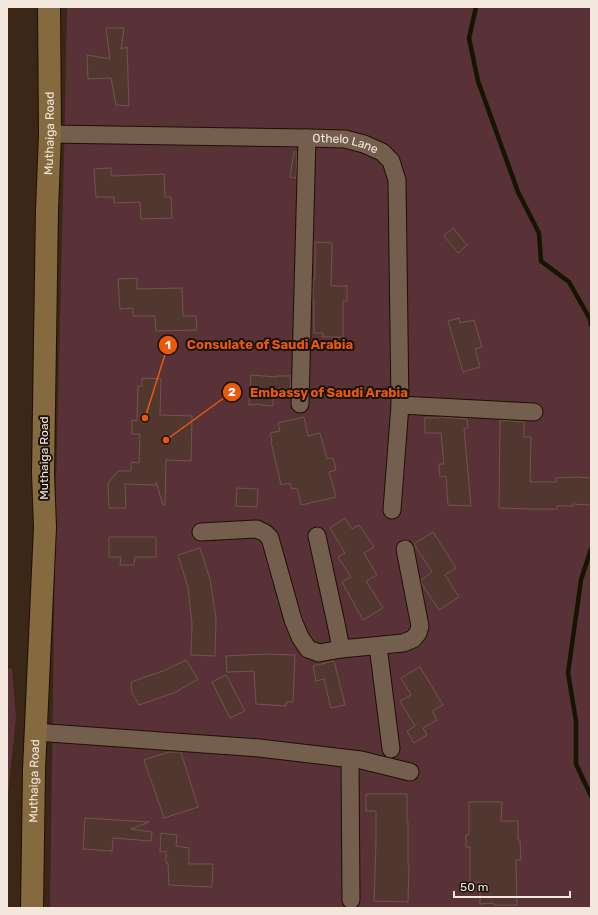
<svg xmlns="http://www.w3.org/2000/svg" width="598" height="915" font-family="Rubik,sans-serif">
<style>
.green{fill:#593237}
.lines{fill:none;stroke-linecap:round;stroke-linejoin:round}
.stream{stroke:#151500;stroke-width:4.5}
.building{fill:#513730;stroke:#71554d}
.minor-casing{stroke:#200f02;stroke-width:19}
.secondary-casing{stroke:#200f02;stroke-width:24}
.minor{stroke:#745e4d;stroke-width:17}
.secondary{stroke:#856a40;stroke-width:22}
.labels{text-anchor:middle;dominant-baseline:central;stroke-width:4;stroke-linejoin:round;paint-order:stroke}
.street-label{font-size:12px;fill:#f3e6dc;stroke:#1a120b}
.leader{fill:none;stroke:#e8590c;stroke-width:1.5}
.callout-dot{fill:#e8590c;stroke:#1a120b;stroke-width:1.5}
.mark-label{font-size:12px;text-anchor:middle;font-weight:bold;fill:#fff}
.callout-label{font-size:13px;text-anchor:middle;font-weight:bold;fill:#e8590c;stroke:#1a120b;stroke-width:4;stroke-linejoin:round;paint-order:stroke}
</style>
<rect width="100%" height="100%" fill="#3a2717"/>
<path class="green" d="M67,7H591V908H50L56,481L64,156Z
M12,668L16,718L7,803V669Z"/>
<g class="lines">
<path class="stream" d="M476,7L469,38L478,81L518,192L539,233L541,261L569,282L590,319L591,325
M591,549L581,580L568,673L576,721V764L591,796"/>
</g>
<path class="building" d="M106,28H124L121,49L127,47L129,106L116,105L111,78L88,79L87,55L110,59Z
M294,152H297L296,178L290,177Z
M111,168V176L164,174L165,197H171L172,218L141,219L140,202L114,203V197H96L94,169Z
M453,228L467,245L458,253L444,236Z
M315,242L332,243L331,286H347V301H343V337H323V333H314V302H313V279H315Z
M137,278V289L182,288L183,316H196L197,330L156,331L155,316H133V308L120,309L118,279Z
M459,318L460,323L474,320L482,347L475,349L480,367L463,372L448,321Z
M251,375L277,377V376H291L290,389H274L273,406L261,405V404L249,405Z
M142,378L161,379L160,415L192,416L191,461L166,460L165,505H163L156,482V485L125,484L126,508H109L108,483L118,471H131V462L139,463L140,434H132V420L137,421L138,386H142Z
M304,417L308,436L320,433L327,459L333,458L336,470L329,472L336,497L301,505L297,488L292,489L290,483L281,485L271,442H272L270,433L280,431L278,423Z
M440,417L467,419L468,428L464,429L471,506L448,505L446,476L440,477L439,464H444L441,433H425V418H440Z
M500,420L524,422V437H531L530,482H556V478L576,477L591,478V505L573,504V506H557V509H528L499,508Z
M237,488L258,489L257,507L236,506Z
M345,518L352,529L359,525L374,547L364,553L377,575L366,581L383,608L363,620L342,582L351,577L338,557L345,553L330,528Z
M433,532L456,568L445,575L459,597L439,610L422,584L421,580L432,572L414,544Z
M109,537H156V557H135L134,565H120L121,557H109Z
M200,548L210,579L216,619L215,656L191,655L192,624L188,588L178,555Z
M265,654L295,655L293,702H286V706L256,704L254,671L227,672L226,656Z
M186,660L198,679L176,692L139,705L132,693L131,682L163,671Z
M334,661L345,705L331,708L324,679L316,681L313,666Z
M420,667L443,705L432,711L437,720L423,728L427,735L414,743L407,731L415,726L400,701L411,695L401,678Z
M226,675L245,711L230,718L212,682Z
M169,752H181L198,807L164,818L144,760Z
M366,794H407V822H408V865H409L408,902L374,901L376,843V811H366Z
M469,802H502L501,821H518V840H520L521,860H516L517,905H494V903L480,904V882H470V847H466V835H469Z
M85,818L149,822L131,829L152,832L151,841L113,838L112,851L83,849Z
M161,833L177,835L176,846L189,848V864H213L212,887L169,885L168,863H166V851L160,852Z"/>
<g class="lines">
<g class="minor-casing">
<g id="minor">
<path id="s1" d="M50,134L307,138L345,139L364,144L382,152L391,161L397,180L400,405L392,510"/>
<path d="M300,404L307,138"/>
<path d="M400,405L534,412"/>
<path d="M201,532L257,529L265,533L270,538L293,620L300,637L308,649L319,653L341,649L337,628L317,536"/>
<path d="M378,646L391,749"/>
<path d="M341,649L403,643L413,639L418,633L420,626L405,549"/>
<path d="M35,732L259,748L361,760L410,772"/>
<path d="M350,759L351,900"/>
</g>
</g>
<g class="secondary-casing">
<g id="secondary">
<path id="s2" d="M32,908L34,770L45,527L43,473L47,210L50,134L49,7"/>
</g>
</g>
<use href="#minor" class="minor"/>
<use href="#secondary" class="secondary"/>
</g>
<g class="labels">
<g class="street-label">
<text stroke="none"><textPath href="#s2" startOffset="775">Muthaiga Road</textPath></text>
<text stroke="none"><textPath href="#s1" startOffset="296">Othelo Lane</textPath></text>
<text transform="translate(44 458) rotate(-90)">Muthaiga Road</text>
<text stroke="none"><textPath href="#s2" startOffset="127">Muthaiga Road</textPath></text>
</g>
</g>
<path class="leader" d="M145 418L168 345M166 440L232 392"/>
<g class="callout-dot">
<circle cx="145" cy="418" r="4"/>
<circle cx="166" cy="440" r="4"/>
<circle cx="168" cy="345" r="10"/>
<circle cx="232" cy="392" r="10"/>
</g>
<g class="mark-label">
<text x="168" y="349">1</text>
<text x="232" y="396">2</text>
</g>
<g class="callout-label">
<text x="270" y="349">Consulate of Saudi Arabia</text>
<text x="329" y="397">Embassy of Saudi Arabia</text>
</g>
<rect width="598" height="915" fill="none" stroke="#f3e6dc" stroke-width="16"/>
<path d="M454 891v6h116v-6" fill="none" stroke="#f3e6dc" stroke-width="2"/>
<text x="460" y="891" font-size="12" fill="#f3e6dc" stroke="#1a120b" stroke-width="3" paint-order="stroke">50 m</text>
</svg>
